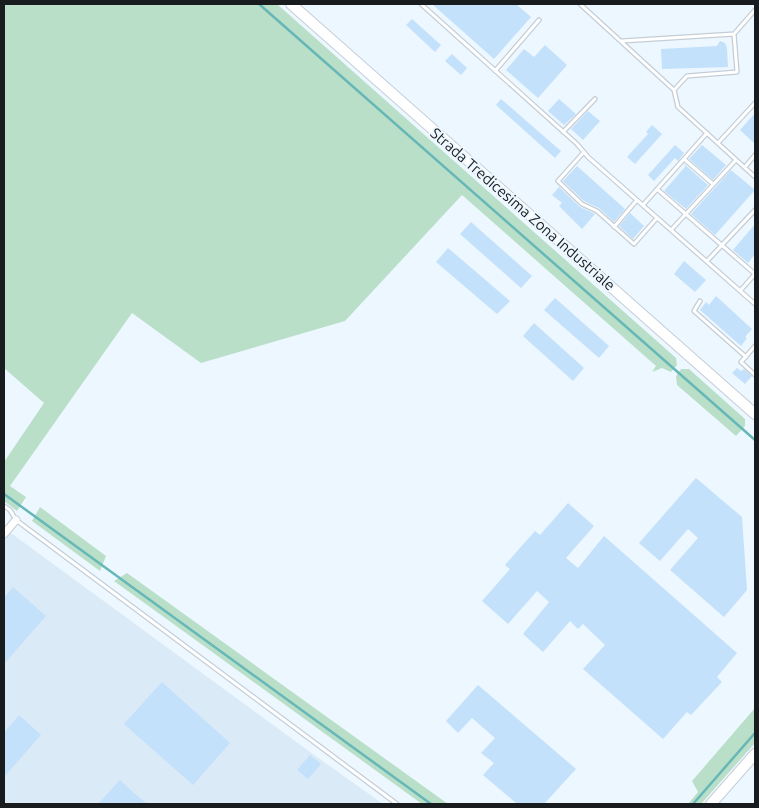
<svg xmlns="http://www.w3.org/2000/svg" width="759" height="808" font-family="Ubuntu,sans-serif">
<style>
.built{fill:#daeaf7}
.green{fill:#badfc8}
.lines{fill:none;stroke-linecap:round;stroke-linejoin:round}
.stream{stroke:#66b7b7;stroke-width:2.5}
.building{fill:#c3e1fb}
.lane-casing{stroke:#c5ced6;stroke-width:5.5}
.street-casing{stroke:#c5ced6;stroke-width:9}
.secondary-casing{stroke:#c5ced6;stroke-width:12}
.lane{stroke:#fff;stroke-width:3}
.street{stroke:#fff;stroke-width:7}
.secondary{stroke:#fff;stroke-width:10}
.labels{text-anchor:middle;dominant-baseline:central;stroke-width:4;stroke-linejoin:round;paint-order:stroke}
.street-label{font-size:15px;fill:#181c1e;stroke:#edf7ff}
</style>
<rect width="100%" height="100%" fill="#edf7ff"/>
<path class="built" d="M4,528L310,752L383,804H4Z"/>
<path class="green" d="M4,4H277L676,358L677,365L671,372L662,368L652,372L656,366L462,195L345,321L201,363L132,313L10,486L26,497L17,511L4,501V462L44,403L4,368Z
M681,369H689L745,419V426L736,436L677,385L676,376Z
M40,507L106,556L100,571L32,521Z
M127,573L448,804H422L114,581Z
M755,708V743L701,804H688L698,792L692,781Z"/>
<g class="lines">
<path class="stream" d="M259,4L755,440
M4,494L431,804
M693,804L755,733"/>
</g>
<path class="building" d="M432,4H516L531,17L494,59Z
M412,19L441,45L435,52L406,25Z
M720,41L725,43L727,48L728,67L662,69L661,49L717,46Z
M545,45L567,65L538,98L506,70L524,49L534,57Z
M452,54L467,68L461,75L445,61Z
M501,99L561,151L555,158L496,105Z
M559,99L576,114L564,125L548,111Z
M588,111L600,121L583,140L571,129Z
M755,113V144L740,130Z
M652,125L662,134L635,164L627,157L648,134L646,132Z
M675,145L684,153L678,161L675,158L654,181L648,175Z
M702,145L726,165L713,180L689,159Z
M684,164L708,185L686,209L664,191L685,167Z
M577,166L625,209L614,222L599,208L584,201L563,181Z
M731,170L755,190L715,235L691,214Z
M559,187L580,207L595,214L582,229L559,206L562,203L552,195Z
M630,213L644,226L633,239L619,226Z
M471,222L532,276L521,288L460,234Z
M755,224V254L748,263L733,250Z
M448,248L510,301L497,314L436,262Z
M684,261L706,280L695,292L674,274Z
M716,296L752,329L745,337L747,338L741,346L700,310L706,302L709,305Z
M555,298L609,346L599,358L544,310Z
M534,323L584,368L573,381L523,336Z
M737,368L741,371L744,369L752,376L745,384L732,373Z
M696,478L742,517L747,590L724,617L670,570L698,538L688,529L660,561L639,543Z
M568,503L594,526L566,558L578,568L604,536L737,653L717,677L722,682L691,715L687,712L663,739L583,669L605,645L583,624L578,629L570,621L543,652L523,634L549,602L537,591L508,624L482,601L510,569L505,565L535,531L540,535Z
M13,587L46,616L4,664V598Z
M162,682L230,743L193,785L124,724Z
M478,685L576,769L544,804H517L483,775L494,763L481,753L495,738L472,718L458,733L446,721Z
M19,715L41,735L4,777V733Z
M310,755L321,764L308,779L297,770Z
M120,780L134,793L147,804H98Z"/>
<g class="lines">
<g class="lane-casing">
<path id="lane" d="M421,4L577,144L588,157L755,304
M580,4L674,90L687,76L737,72L734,34L755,10
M622,41L734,34
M495,71L539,20
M674,90L678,107L755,177
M563,132L595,99
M718,143L755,103
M584,152L558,181L582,204L597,211L634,244L657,218
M684,159L713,184
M745,167L755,155
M657,189L755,274
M643,205L707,133
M614,227L637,200
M671,230L736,160
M707,261L755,210
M740,291L755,274
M700,301L694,311L746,357
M755,346L741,362L755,375
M4,506L10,510L16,520L397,804"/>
</g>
<g class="street-casing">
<path id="street" d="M4,534L16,520"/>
</g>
<g class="secondary-casing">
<path id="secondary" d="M291,4L755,414
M711,804L755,754"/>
</g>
<use href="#lane" class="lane"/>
<use href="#street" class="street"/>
<use href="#secondary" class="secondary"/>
</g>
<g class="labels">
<g class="street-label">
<text transform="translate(523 209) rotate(41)">Strada Tredicesima Zona Industriale</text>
</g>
</g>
<rect width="759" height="808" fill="none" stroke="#181c1e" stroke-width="10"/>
</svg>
